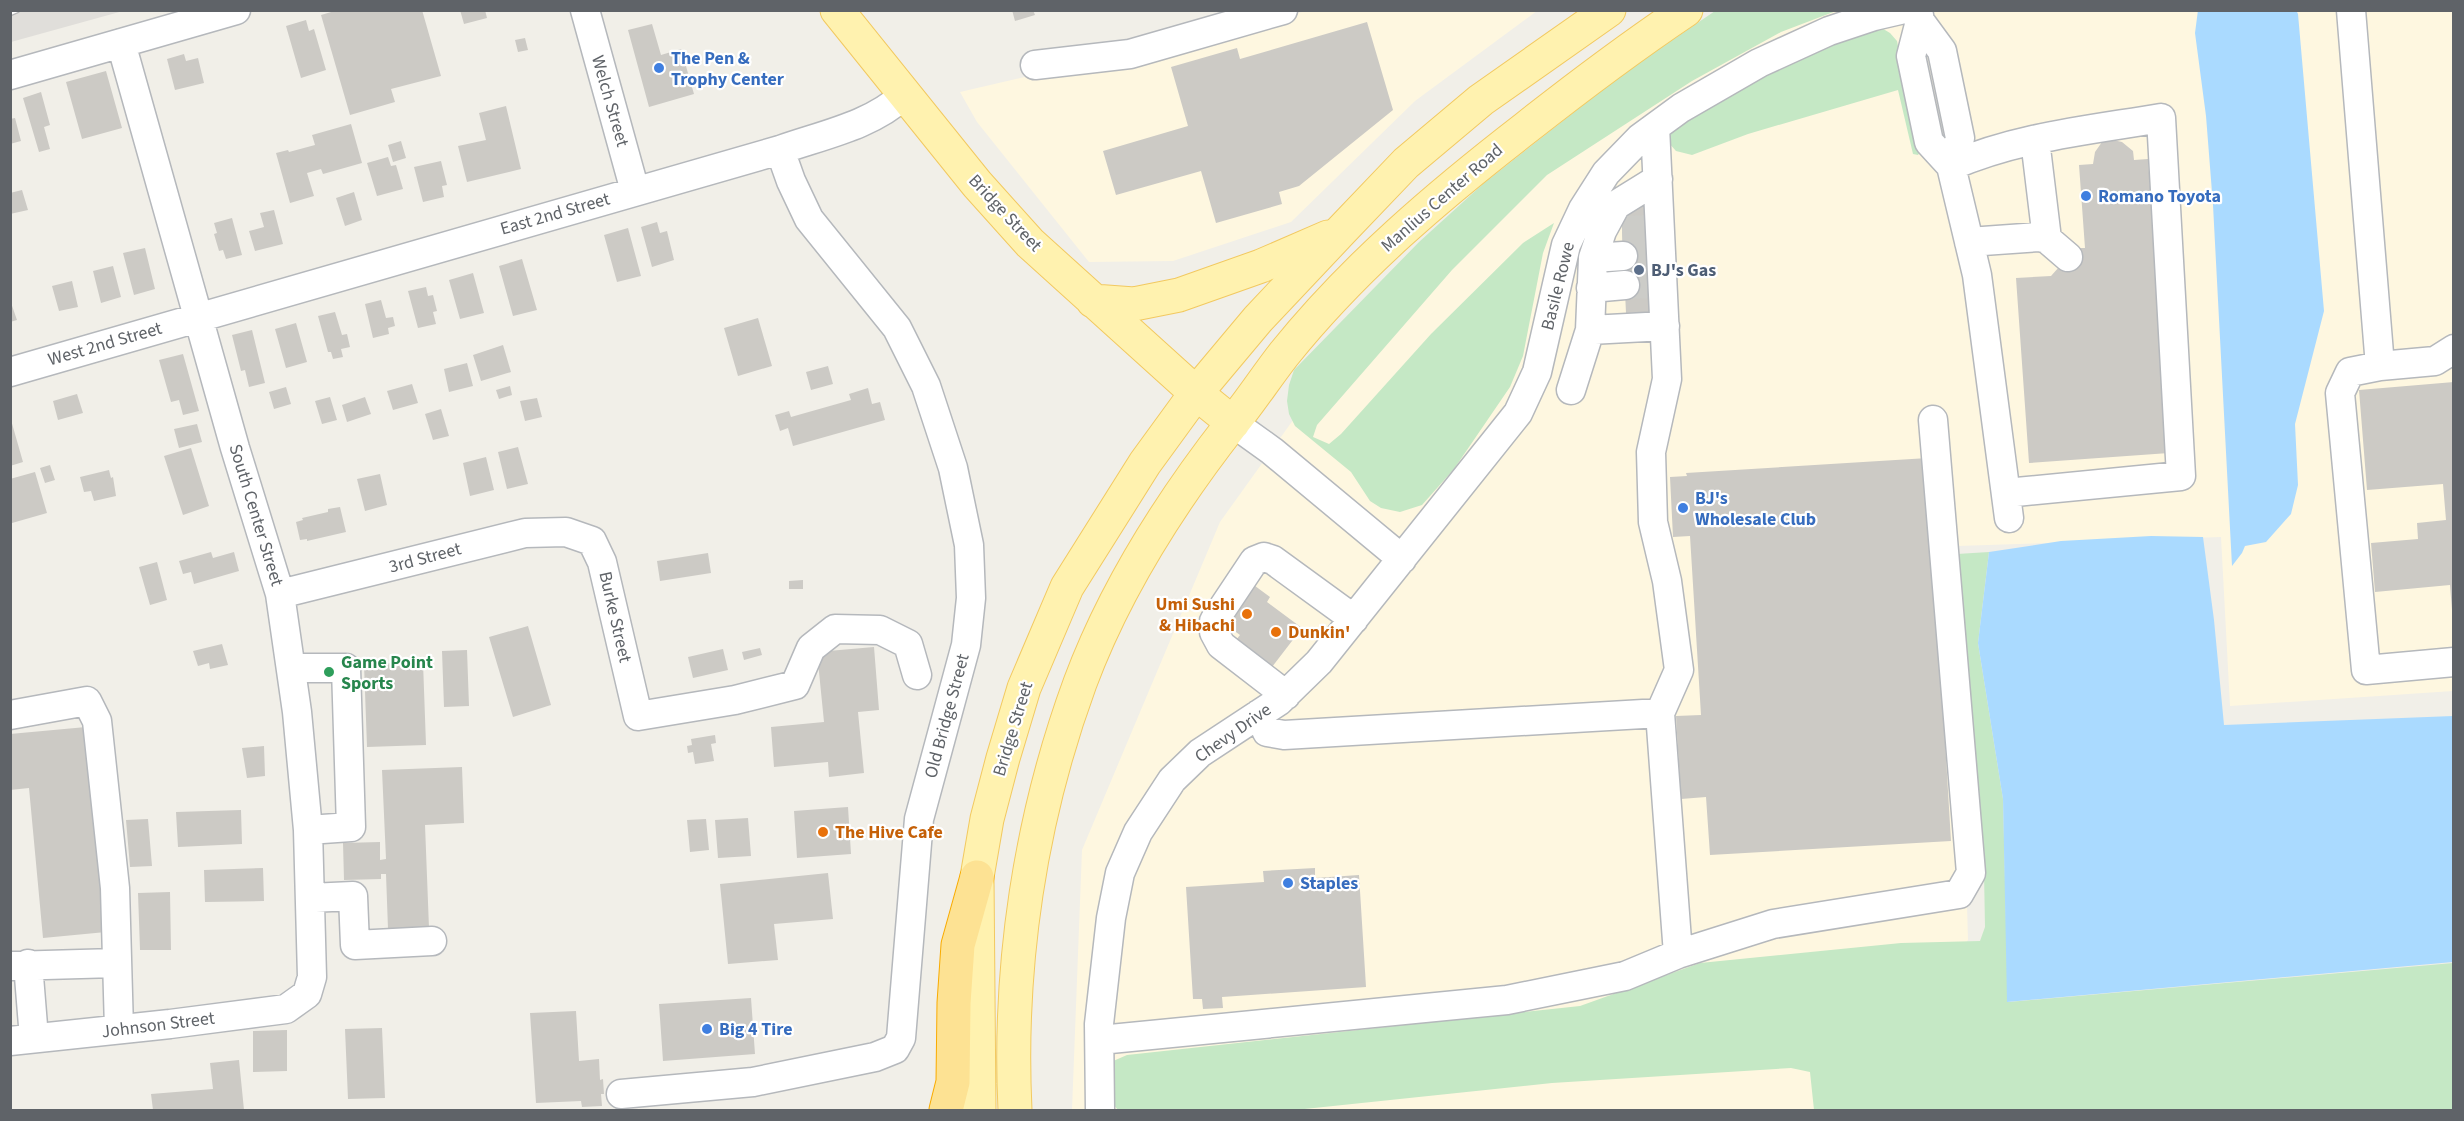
<svg xmlns="http://www.w3.org/2000/svg" width="2464" height="1121" font-family="'Source Sans 3',sans-serif">
<style>
.commercial{fill:#fef7e0}
.industrial{fill:#e0deda}
.green{fill:#c5e8c5}
.water{fill:#aadaff}
.building{fill:#cccac5}
.lines{fill:none;stroke-linecap:round;stroke-linejoin:round}
.minor-tunnel{stroke:#ccccc8;stroke-width:28;stroke-dasharray:28 14;stroke-linecap:butt}
.minor-casing{stroke:#b5b8bc;stroke-width:31}
.major-casing{stroke:#f2c960;stroke-width:35}
.highway-casing{stroke:#f9ab00;stroke-width:35}
.minor{stroke:#fff;stroke-width:28}
.major{stroke:#fff2af;stroke-width:33}
.highway{stroke:#fde293;stroke-width:33}
.rail-casing{stroke:#b6b7b8;stroke-width:7}
.rail{stroke:#fff;stroke-width:4.5;stroke-dasharray:14;stroke-linecap:butt}
.shop-dot{fill:#3f7fe0;stroke:#fff;stroke-width:2}
.service-dot{fill:#5c6f8a;stroke:#fff;stroke-width:2}
.food-dot{fill:#e8710a;stroke:#fff;stroke-width:2}
.leisure-dot{fill:#2e9e5b;stroke:#fff;stroke-width:2}
.labels{text-anchor:middle;dominant-baseline:central;stroke-width:4.5;stroke-linejoin:round;paint-order:stroke}
.shop-label{font-size:18px;font-weight:bold;fill:#366cbe;stroke:#fff;text-anchor:start}
.street-label{font-size:18px;fill:#5f6368;stroke:#fff}
.service-label{font-size:18px;font-weight:bold;fill:#4e5e75;stroke:#fff;text-anchor:start}
.food-label{font-size:18px;font-weight:bold;fill:#c56008;stroke:#fff;text-anchor:start}
.leisure-label{font-size:18px;font-weight:bold;fill:#27864d;stroke:#fff;text-anchor:start}
</style>
<rect width="100%" height="100%" fill="#f1efe8"/>
<path class="commercial" d="M1306,11H1537L1415,101L1291,222L1173,261L1089,262L977,122L960,92Z
M1805,11H2453V691L2230,706L2221,537L1957,546L1968,940L1888,1060L1891,1110H1072L1082,850L1220,522L1311,395L1543,167Z"/>
<path class="industrial" d="M11,10H123V11L11,42Z"/>
<path class="green" d="M1715,11H1836L1781,32L1692,81L1547,175L1452,270L1317,425L1313,437L1329,444L1341,434L1431,334L1523,243L1554,223L1543,253L1523,356L1510,387L1454,469L1422,505L1400,512L1381,508L1370,501L1351,472L1295,426L1289,414L1287,401L1289,385L1294,370L1419,242L1484,183L1621,75Z
M1880,27L1890,33L1897,41L1920,152L1918,155L1913,154L1898,90L1748,134L1692,155L1676,151L1668,142L1669,122L1779,62Z
M1989,552L1978,643L2003,799L2008,1002L2453,963V1110H1814L1810,1072L1791,1068L1552,1083L1295,1110H1118L1107,1097L1111,1062L1127,1055L1580,1006L1700,963L1901,943L1980,941L1985,927L1984,872L1957,554Z"/>
<path class="water" d="M2198,10H2296L2298,14L2324,311L2295,424L2298,485L2291,514L2266,542L2245,546L2242,553L2232,566L2213,205L2206,116L2195,33Z
M2151,536L2203,537L2214,620L2224,725L2453,716V962L2007,1002L2003,799L1978,643L1989,552L2061,541Z"/>
<path class="building" d="M338,10H422L441,76L391,89L395,102L350,115L321,15Z
M460,10H485L487,18L464,24Z
M1012,10H1033L1035,15L1015,21Z
M306,20L309,31L314,29L326,70L301,78L286,26Z
M1367,22L1393,110L1299,186L1279,192L1282,204L1216,223L1201,171L1116,195L1103,151L1188,126L1171,67L1237,48L1240,59Z
M652,24L661,55L681,49L694,94L649,107L628,30Z
M525,38L528,50L518,52L515,40Z
M184,54L186,61L198,58L204,83L175,90L167,59Z
M106,71L122,128L82,139L66,82Z
M41,92L50,125L44,127L50,149L39,152L23,98Z
M506,106L521,169L467,182L458,146L486,140L479,113Z
M15,118L21,141L10,144V119Z
M351,124L362,163L323,174L321,169L307,173L314,196L290,203L276,153L288,150L289,152L315,145L312,135Z
M2113,140L2122,142L2133,151L2134,160L2148,159L2169,453L2029,463L2016,278L2051,276L2076,248H2085L2079,165L2093,164L2095,152L2102,142Z
M401,141L406,158L393,162L388,145Z
M388,157L391,166L396,165L403,189L377,196L367,163Z
M441,161L447,185L442,186L444,197L423,202L414,167Z
M22,190L28,210L10,214V193Z
M354,192L362,220L345,226L336,198Z
M1651,205L1656,312L1626,313L1621,206Z
M274,210L283,244L255,251L249,231L264,227L260,213Z
M232,218L242,255L226,259L223,250L219,251L214,234L217,233L214,223Z
M657,222L660,233L667,231L674,260L652,267L641,227Z
M628,228L641,276L617,282L604,235Z
M145,248L155,289L134,295L123,253Z
M522,259L537,310L513,316L499,266Z
M113,266L121,297L101,303L93,271Z
M473,273L484,313L460,319L449,280Z
M72,281L78,307L59,311L52,286Z
M426,287L428,296L433,295L437,311L433,312L436,324L418,328L408,291Z
M10,300L17,320L10,322Z
M381,300L386,318L393,317L395,326L388,328L389,334L373,338L365,304Z
M335,312L342,335L347,334L350,347L341,349L343,357L333,359L331,352H328L318,316Z
M758,318L772,366L738,376L724,328Z
M296,323L307,362L286,368L275,329Z
M252,330L265,383L249,387L245,370L241,371L232,335Z
M503,345L511,372L481,381L473,355Z
M183,354L199,411L183,415L179,400L171,402L159,360Z
M467,363L473,386L449,392L444,369Z
M828,366L833,384L811,390L806,372Z
M2454,382V610H2452L2450,585L2375,592L2371,543L2418,539L2417,523L2446,520L2443,484L2367,490L2359,390Z
M412,384L418,403L393,410L387,391Z
M510,386L512,395L499,399L496,390Z
M286,387L291,404L274,409L269,392Z
M868,388L872,404L880,402L885,420L793,446L788,428L780,431L775,415L789,411L791,417L851,400L849,394Z
M77,394L83,413L58,420L53,401Z
M330,397L337,420L322,424L315,401Z
M365,397L371,414L347,422L342,405Z
M537,398L542,417L525,421L520,401Z
M441,409L449,436L433,440L425,414Z
M11,420L23,462L10,466V421Z
M197,424L202,442L179,448L174,429Z
M518,447L528,484L507,489L498,452Z
M191,448L209,506L183,515L164,456Z
M486,457L494,490L470,496L463,463Z
M1928,458L1951,841L1710,855L1706,797L1681,799L1676,716L1701,715L1690,536L1673,537L1670,477L1687,476L1686,473Z
M50,465L55,480L45,483L40,468Z
M109,470L111,478L113,477L116,496L94,501L91,491L84,492L80,477Z
M35,472L47,513L12,523L10,479Z
M380,474L387,505L365,511L357,479Z
M340,507L346,532L307,541V539L300,540L296,522L303,520L302,518L328,512V509Z
M211,552L213,558L234,552L239,571L194,584L191,572L183,574L179,561Z
M708,553L711,573L660,581L657,561Z
M157,562L167,600L150,605L139,567Z
M803,580V589H789V581Z
M1251,583L1270,597L1267,602L1302,628L1272,667L1236,640L1240,635L1225,624Z
M528,626L551,705L513,717L489,637Z
M222,644L228,665L210,669L209,663L198,666L193,651Z
M874,647L879,710L858,712L864,773L829,777L828,762L774,767L771,727L824,722L817,652Z
M760,648L762,655L744,660L742,652Z
M723,649L728,670L693,678L688,657Z
M467,650L469,706L444,707L442,651Z
M423,662L426,745L367,747L364,664Z
M86,727L106,932L43,938L29,788L10,790V734Z
M715,735L716,743L711,744L714,761L695,764L693,752L688,753L687,746L692,745L691,739Z
M264,746L265,776L247,778L242,748Z
M462,767L464,823L425,825L429,928L388,929L386,874H381V879L344,880L343,843L380,842V860L386,859L382,770Z
M848,807L851,854L797,858L794,811Z
M241,810L242,844L178,847L176,812Z
M748,818L751,856L718,858L715,820Z
M148,819L152,866L130,867L126,820Z
M706,819L709,850L690,852L687,820Z
M263,868L264,901L205,902L204,870Z
M1315,868V878L1359,875L1366,987L1222,997L1223,1008L1203,1009L1202,999H1193L1186,887L1264,882L1263,871Z
M828,873L833,919L774,924L778,960L728,964L720,884Z
M170,892L171,950H140L138,893Z
M751,998L755,1054L663,1061L659,1004Z
M576,1011L579,1061L599,1059L600,1080L603,1079L604,1094H601L602,1106L582,1107L581,1101L536,1103L530,1013Z
M382,1028L385,1098L348,1099L345,1029Z
M287,1030V1071L253,1072V1031Z
M239,1060L244,1110H153L151,1094L213,1089L210,1063Z"/>
<g class="lines">
<path class="minor-tunnel" d="M1622,230L1652,229
M1623,256L1653,255
M1625,285L1655,284"/>
<g class="minor-casing">
<path id="minor" d="M585,10L635,191
M1918,10L1920,21L1942,51L1960,138L1951,166
M2351,10L2380,366L2435,361L2454,349
M1920,21L1911,56L1929,142L1951,166L1977,275L2009,518
M1035,65L1130,54L1283,10
M10,75L236,10
M2035,140L2047,239
M1951,166C2017,137 2090,130 2161,118L2181,476L2006,493
M1969,242L2039,237L2047,239L2068,257
M1593,258L1623,256
M1591,288L1625,285
M1590,330L1665,326
M2380,366L2350,372L2340,393L2366,670L2454,662
M10,372L780,150C822,135 871,126 904,95
M1571,390L1590,330L1593,258L1602,231L1616,205L1658,179
M1233,423L1272,451L1402,559
M280,594L525,533L566,532L592,541L602,562L638,716L735,700L795,685L811,648L835,629L880,630L908,644L917,675
M291,668H346L351,827L308,830
M1286,695L1221,645L1214,632V621L1254,561L1264,557L1273,560L1354,619
M1259,714L1267,732L1284,735L1660,713
M10,715L87,701L97,721L115,888L119,1029
M310,898L353,896L355,945L432,941
M1678,954L1773,924L1959,894L1971,873L1933,420
M28,964L34,1038
M10,966L116,963
M1100,1040L1507,1000L1625,976L1678,954L1660,713L1679,670L1667,581L1653,522L1651,452L1667,379L1655,127
M10,1041L170,1024L286,1009L307,994L312,977L308,830L297,712L280,594L235,448L121,43
M621,1094L753,1082L875,1057L895,1049L901,1038L919,819L966,645L971,598L969,545L953,468L926,386L897,328L809,219L791,181L780,150
M1100,1110L1099,1024L1111,918L1120,873L1138,832L1172,780L1200,753L1279,701L1319,662L1518,413L1537,372L1566,245L1583,209L1606,173L1640,138L1681,108L1759,63L1829,31L1874,16L1900,10"/>
</g>
<g class="major-casing">
<path id="major" d="M837,10L977,184L1030,243L1196,393L1233,423
M1093,301L1134,304L1179,295L1261,266L1328,237
M979,1110L977,877L987,819L1003,758L1024,688L1067,587L1145,463L1196,393L1258,319L1341,231L1406,163L1481,100L1609,10
M1015,1110C1008,966 1030,819 1080,683C1115,589 1170,503 1231,425C1250,402 1266,377 1284,354C1354,267 1439,195 1527,127C1579,86 1631,47 1686,10"/>
</g>
<g class="highway-casing">
<path id="highway" d="M946,1110L953,1082L954,1003L958,945L977,877"/>
</g>
<use href="#minor" class="minor"/>
<use href="#major" class="major"/>
<use href="#highway" class="highway"/>
<g class="rail-casing">
<path id="rail" d="M10,13L17,10"/>
</g>
<use href="#rail" class="rail"/>
</g>
<g class="shop-dot">
<circle cx="659" cy="68" r="6"/>
<circle cx="2086" cy="196" r="6"/>
<circle cx="1683" cy="508" r="6"/>
<circle cx="1288" cy="883" r="6"/>
<circle cx="707" cy="1029" r="6"/>
</g>
<circle class="service-dot" cx="1639" cy="270" r="6"/>
<g class="food-dot">
<circle cx="1247" cy="614" r="6"/>
<circle cx="1276" cy="632" r="6"/>
<circle cx="823" cy="832" r="6"/>
</g>
<circle class="leisure-dot" cx="329" cy="672" r="6"/>
<g class="labels">
<g class="shop-label">
<text x="671" y="58">The Pen &amp;<tspan x="671" dy="21">Trophy Center</tspan></text>
<text x="2098" y="196">Romano Toyota</text>
<text x="1695" y="498">BJ's<tspan x="1695" dy="21">Wholesale Club</tspan></text>
<text x="1300" y="883">Staples</text>
<text x="719" y="1029">Big 4 Tire</text>
</g>
<g class="street-label">
<text transform="translate(610 101) rotate(74)">Welch Street</text>
<text transform="translate(1442 198) rotate(-41)">Manlius Center Road</text>
<text transform="translate(1005 213) rotate(47)">Bridge Street</text>
<text transform="translate(555 214) rotate(-16)">East 2nd Street</text>
<text transform="translate(1558 286) rotate(-76)">Basile Rowe</text>
<text transform="translate(105 344) rotate(-16)">West 2nd Street</text>
<text transform="translate(256 515) rotate(73)">South Center Street</text>
<text transform="translate(425 558) rotate(-15)">3rd Street</text>
<text transform="translate(615 617) rotate(77)">Burke Street</text>
<text transform="translate(947 716) rotate(-75)">Old Bridge Street</text>
<text transform="translate(1013 729) rotate(-73)">Bridge Street</text>
<text transform="translate(1233 733) rotate(-35)">Chevy Drive</text>
<text transform="translate(158 1025) rotate(-7)">Johnson Street</text>
</g>
<g class="service-label">
<text x="1651" y="270">BJ's Gas</text>
</g>
<g class="food-label">
<text x="1235" y="604" text-anchor="end">Umi Sushi<tspan x="1235" dy="21">&amp; Hibachi</tspan></text>
<text x="1288" y="632">Dunkin'</text>
<text x="835" y="832">The Hive Cafe</text>
</g>
<g class="leisure-label">
<text x="341" y="662">Game Point<tspan x="341" dy="21">Sports</tspan></text>
</g>
</g>
<rect width="2464" height="1121" fill="none" stroke="#5f6368" stroke-width="24"/>
</svg>
